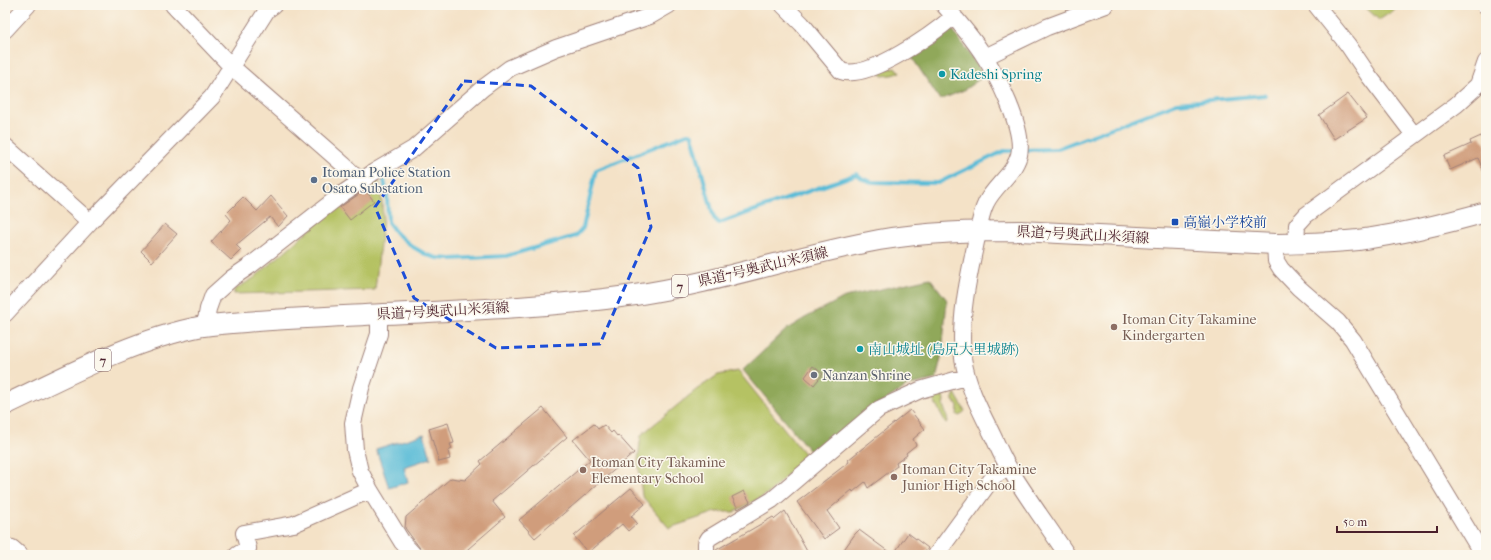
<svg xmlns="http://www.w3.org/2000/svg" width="1491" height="560" font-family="'IM FELL French Canon','Noto Serif JP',serif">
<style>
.green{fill:#b5c264;stroke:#807048}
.forest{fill:#90a85a;stroke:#6d6442}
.water{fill:#59bbd7;stroke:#526d81}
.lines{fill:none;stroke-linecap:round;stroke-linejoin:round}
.stream{stroke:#59bbd7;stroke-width:4}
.building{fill:#d09d7c}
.minor-casing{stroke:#9f8079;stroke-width:18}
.major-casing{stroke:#9f8079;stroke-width:22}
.minor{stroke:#fff;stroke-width:16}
.major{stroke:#fff;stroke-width:20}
.marked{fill:none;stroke:#1d4ed8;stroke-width:3;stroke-dasharray:8 5;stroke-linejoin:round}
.culture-dot{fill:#0f9aa8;stroke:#fbf7ec;stroke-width:1.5}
.service-dot{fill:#5c6f8a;stroke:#fbf7ec;stroke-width:1.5}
.transit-dot{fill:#1a4fb4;stroke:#fbf7ec;stroke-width:1.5}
.education-dot{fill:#8d6e63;stroke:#fbf7ec;stroke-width:1.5}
.worship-dot{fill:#6b7280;stroke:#fbf7ec;stroke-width:1.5}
.labels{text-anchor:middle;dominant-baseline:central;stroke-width:3;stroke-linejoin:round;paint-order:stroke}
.shield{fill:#fbf7ec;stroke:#7f6065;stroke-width:1}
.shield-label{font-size:13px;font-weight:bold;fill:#4a1f2b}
.culture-label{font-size:14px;fill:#0d838f;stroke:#fbf7ec;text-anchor:start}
.service-label{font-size:14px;fill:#4e5e75;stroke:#fbf7ec;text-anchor:start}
.transit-label{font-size:14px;fill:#164399;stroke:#fbf7ec;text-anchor:start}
.street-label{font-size:14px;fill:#4a1f2b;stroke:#fbf7ec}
.education-label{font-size:14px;fill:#785e54;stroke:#fbf7ec;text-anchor:start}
.worship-label{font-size:14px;fill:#5b616d;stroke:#fbf7ec;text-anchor:start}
</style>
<rect width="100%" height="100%" fill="#fbf7ec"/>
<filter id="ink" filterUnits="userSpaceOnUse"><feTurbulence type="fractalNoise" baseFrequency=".025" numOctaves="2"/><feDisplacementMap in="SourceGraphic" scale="8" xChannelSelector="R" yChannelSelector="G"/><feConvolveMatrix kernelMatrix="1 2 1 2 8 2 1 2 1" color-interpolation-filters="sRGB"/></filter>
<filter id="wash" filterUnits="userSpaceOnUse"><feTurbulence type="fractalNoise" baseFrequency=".012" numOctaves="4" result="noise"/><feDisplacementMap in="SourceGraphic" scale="16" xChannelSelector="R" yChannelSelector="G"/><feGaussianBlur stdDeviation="0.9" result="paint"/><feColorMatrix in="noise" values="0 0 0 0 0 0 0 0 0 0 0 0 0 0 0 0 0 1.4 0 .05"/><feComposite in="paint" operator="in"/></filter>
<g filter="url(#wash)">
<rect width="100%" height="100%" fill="#f4e2c7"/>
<path class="green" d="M1363,5H1402L1379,20Z
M895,67L900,73L892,75L882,76L880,71Z
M378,178L382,202L383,218L375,290L234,294V290L254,278L321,220Z
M738,371L806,456L769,493L734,512H716L669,528L642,496L638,459L641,435L696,390L718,375Z
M955,393L965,411L960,416L957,415L958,405L953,401V398Z
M941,395H943L944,401L943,405C945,411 947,415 948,422L946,423L933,399V397Z"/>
<path class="forest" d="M950,28L953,30L984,76L964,90L940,100L911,56Z
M930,278L947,300L942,354L936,379L907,386L861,417L814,456L743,370L787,329L805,318L845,297Z"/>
<path class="water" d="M424,434L431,458L404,467L408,482L389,488L376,449Z"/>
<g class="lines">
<path class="stream" d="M1022,150L1056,149L1177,103L1265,95
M383,175L387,195L388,222L396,233L413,247L427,255L437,258L451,259L506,256L576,236L583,228L596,170L687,134H690L692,135L714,218L719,223L857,174L863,179L872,182L938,183L1004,151H1015"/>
</g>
<g id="blocks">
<path class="building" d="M1348,94L1367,118L1334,139L1319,115Z
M1481,136L1486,146V177L1478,158L1450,170L1444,156L1471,144L1470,141Z
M365,190L374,201L350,220L340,207Z
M271,196L288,216L278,227L270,217L236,245L241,250L231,260L211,242L231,220L226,214L243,197L257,211Z
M165,224L177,234L152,262L141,251Z
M813,366L823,374L814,385L805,377Z
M543,408L567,437L492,501L505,517L461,555H425L405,528L406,517L451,478L465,480L482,464L480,461Z
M910,410L925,429L913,439L916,445L906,453L907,455L896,463L897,466L868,488L865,482L853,492L852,490L827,511L839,528L824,539L797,502L849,462L848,460Z
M448,423L454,443L450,444L452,449L448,451L450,459L439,462L429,429Z
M594,424L598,429L604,425L611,433L613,431L617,436L618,435L634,453L535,538L519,520L590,460L573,440Z
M631,488L645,504L631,516L637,523L628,531L622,524L588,553L574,536Z
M744,491L750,502L738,509L732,497Z
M785,511L809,555H716V550L773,517L775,519Z
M859,530L893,555L908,533L928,548L923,555H840L855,534Z"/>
</g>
</g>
<g filter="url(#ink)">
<use href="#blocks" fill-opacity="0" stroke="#9f8079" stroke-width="1"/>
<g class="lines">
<g class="minor-casing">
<path id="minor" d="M173,5L231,66L344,165L360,181
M783,5L802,24L841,71C868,81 933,34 954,16
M944,5C957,20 971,36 982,53C997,75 1025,129 1019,155C1014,174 994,186 986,203C980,215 979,229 976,242C968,279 959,319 963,358C967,385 979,408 991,432C997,444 1002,457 1009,468C1027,498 1048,526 1067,555
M1316,5L1348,45L1369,76L1414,135
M1485,5L1486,6
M5,30L28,5
M985,57L1047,27L1106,5
M5,146L90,222
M1275,244L1276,261L1281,269L1299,288L1338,322L1353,340L1483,555
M1296,244L1297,225L1306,215L1456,105L1478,85L1486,62
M5,314L90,222L212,97L267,10L274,5
M379,314V334L361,388L353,423L355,450L360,471L370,490L402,542L414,555
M205,326L208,309L213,295L232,278L251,265L342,194L374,172L413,149L483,88L510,68L556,48L650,16L669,5
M5,547L12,548L20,555
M237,555L248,548L244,533L294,524L370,490
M706,555V543L709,538L772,500L879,409L920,390L966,377
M936,555L994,476L1008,467"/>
</g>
<g class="major-casing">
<path id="major" d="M5,405C68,375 135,339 203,326C217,324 231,323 245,322C278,319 311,318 344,316C441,311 538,309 635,295C717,283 797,255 879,240C926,232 973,231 1020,231L1275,244C1303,243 1331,243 1358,240C1401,234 1444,224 1486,212"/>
</g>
<use href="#minor" class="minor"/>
<use href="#major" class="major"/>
</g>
</g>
<path class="marked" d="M464,81L531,86L638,168L651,227L600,344L496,348L414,298L375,207Z"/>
<g class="culture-dot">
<circle cx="942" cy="74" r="4"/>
<circle cx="860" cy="349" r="4"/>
</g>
<circle class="service-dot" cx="314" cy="180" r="4"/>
<rect class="transit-dot" x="1171" y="218" width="8" height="8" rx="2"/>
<g class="education-dot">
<circle cx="1114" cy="327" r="4"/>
<circle cx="583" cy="470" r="4"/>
<circle cx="894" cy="477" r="4"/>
</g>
<circle class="worship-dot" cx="814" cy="375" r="4"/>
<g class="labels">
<g class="shield">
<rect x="672" y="275" width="16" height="22" rx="3"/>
<rect x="95" y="349" width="16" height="22" rx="3"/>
</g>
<g class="shield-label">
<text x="680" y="286">7</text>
<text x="103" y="360">7</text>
</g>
<g class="culture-label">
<text x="950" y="74">Kadeshi Spring</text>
<text x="868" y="349">南山城址 (島尻大里城跡)</text>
</g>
<g class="service-label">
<text x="322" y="172">Itoman Police Station<tspan x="322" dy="16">Osato Substation</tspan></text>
</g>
<g class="transit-label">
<text x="1183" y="222">高嶺小学校前</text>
</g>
<g class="street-label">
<text transform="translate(1083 235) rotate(3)">県道7号奥武山米須線</text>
<text transform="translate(763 267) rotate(-13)">県道7号奥武山米須線</text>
<text transform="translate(443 311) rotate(-3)">県道7号奥武山米須線</text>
</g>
<g class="education-label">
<text x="1122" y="319">Itoman City Takamine<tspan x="1122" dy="16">Kindergarten</tspan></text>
<text x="591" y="462">Itoman City Takamine<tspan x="591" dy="16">Elementary School</tspan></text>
<text x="902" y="469">Itoman City Takamine<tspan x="902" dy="16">Junior High School</tspan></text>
</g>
<g class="worship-label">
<text x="822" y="375">Nanzan Shrine</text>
</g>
</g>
<rect width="1491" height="560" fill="none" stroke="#fbf7ec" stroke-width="20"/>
<path d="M1337 526v6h100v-6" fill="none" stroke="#4a1f2b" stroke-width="2"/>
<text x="1343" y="526" font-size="12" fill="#4a1f2b" stroke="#fbf7ec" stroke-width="3" paint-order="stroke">50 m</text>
</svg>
